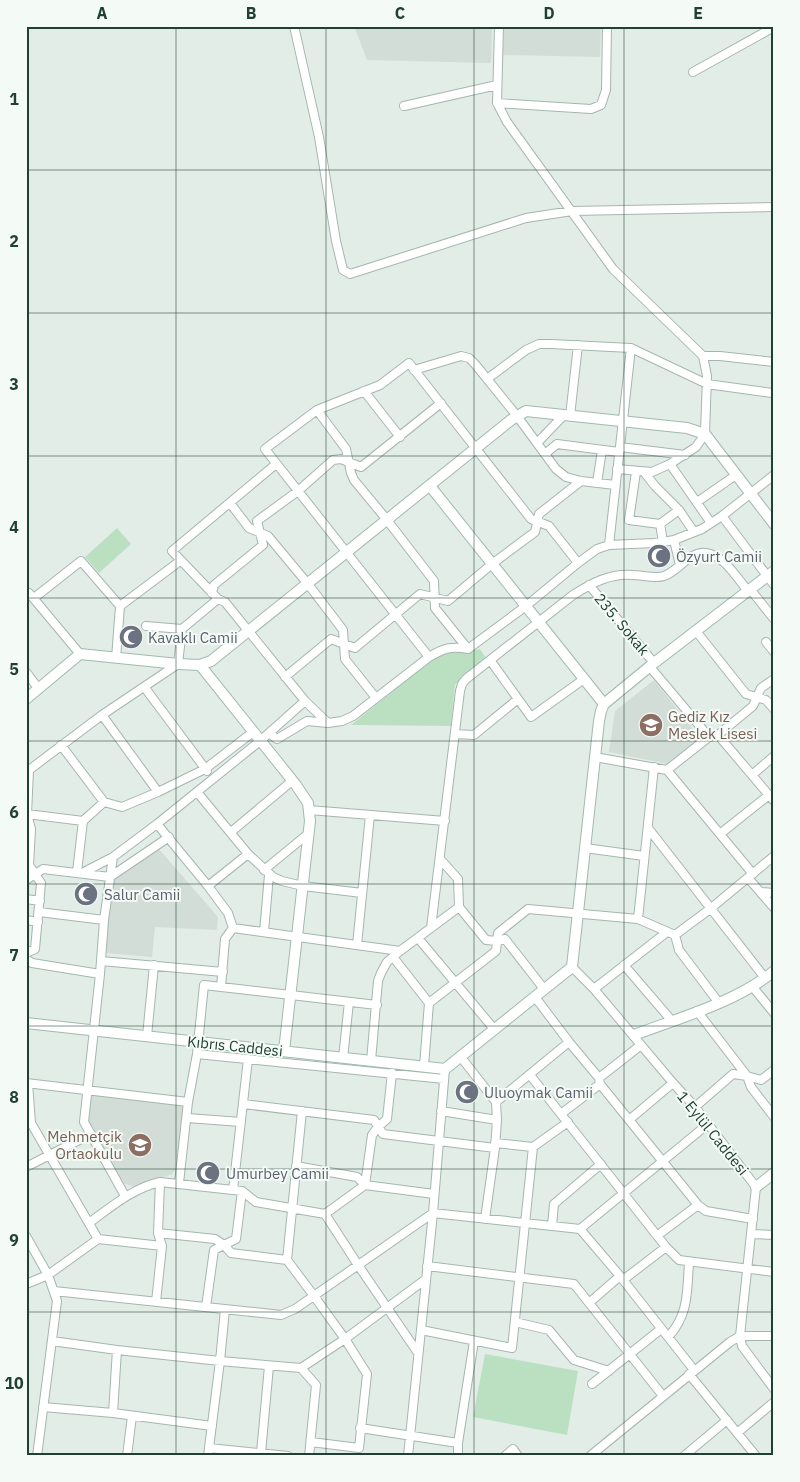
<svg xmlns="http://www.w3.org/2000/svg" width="800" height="1482" font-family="'IBM Plex Sans',sans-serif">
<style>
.built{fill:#d1ddd6}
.green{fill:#bbe0c1}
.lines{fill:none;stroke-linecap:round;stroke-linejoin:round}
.street-casing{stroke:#a5b6af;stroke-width:10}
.secondary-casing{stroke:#a0baae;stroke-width:12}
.street{stroke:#fff;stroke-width:8}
.secondary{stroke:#fff;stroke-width:10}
.grid{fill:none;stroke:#214035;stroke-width:1;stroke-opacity:0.55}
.labels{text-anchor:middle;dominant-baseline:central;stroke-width:4;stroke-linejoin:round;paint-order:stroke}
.worship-label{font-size:15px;fill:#5b616d;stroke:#f4faf6;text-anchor:start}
.street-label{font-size:15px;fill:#214035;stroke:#f4faf6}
.education-label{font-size:15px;fill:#785e54;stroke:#f4faf6;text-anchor:start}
.neatline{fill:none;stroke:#214035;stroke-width:2}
.grid-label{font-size:16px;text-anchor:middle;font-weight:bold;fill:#214035}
</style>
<rect width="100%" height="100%" fill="#e3ede8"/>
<path class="built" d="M354,26H492L491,63L367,60Z
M504,26H601L600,57L503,55Z
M654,680L700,738L668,764L609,752L615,711Z
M158,848L218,917L217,930L155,927L152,957L105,953L113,878Z
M89,1095L181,1103L185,1106L177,1168L172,1174L134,1187L120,1182L87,1122Z"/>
<path class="green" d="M117,528L131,544L99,573L85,557Z
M480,649L486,658L463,676L455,685L451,726L351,725L443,651L467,652Z
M485,1354L578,1371L567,1435L473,1417Z"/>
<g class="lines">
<g class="street-casing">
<path id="street" d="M294,26L319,137L336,241L343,270L350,274L526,218L572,211L774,207
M499,26L497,103L507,122L613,269L703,356L707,376L705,434L696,447L670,464L652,472L617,469
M693,72L774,27
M497,103L591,109L601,105L606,90L607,26
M404,106L497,85
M703,356H720L774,362
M414,370L461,356L469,358L475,364L517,416L556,469L566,477L581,481L615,485
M487,379L526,350L539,344H551L631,348L707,384L772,393L774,392
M364,391L400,437
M317,410L346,449L351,473L354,480L387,520L434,581L435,608L468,649
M570,416L578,345
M537,443L564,415
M620,447L685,455
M545,454L557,444L619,452
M276,464L172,551L218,599L225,602L305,701L328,723
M670,464L711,523
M636,472L629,520L660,524L679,510
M644,472L655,486L679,510L694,532
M597,483L602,450
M697,502L736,475
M230,503L249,528L268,536L308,584L343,630L345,659L376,698
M722,516L774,585
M660,524L663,542
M674,540L680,565
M609,545L631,348
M589,585L654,663
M750,589L774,619
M212,593L214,585L263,545L257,521L298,491L333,460L341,459L361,467L441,403
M26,595L29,593L80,654
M34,598L81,561L120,606L116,658
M120,606L180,561
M146,626L182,629
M696,631L746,694L766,700L774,709
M766,642L774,652
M429,657L265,449L317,410L380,385L409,363L531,519L549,526L578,563
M490,660L531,717L584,679
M650,667L709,737
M26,672L38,688
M285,677L331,639L355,648L420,594L448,601L492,564L535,532L539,514L581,481
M145,688L207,771
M102,715L158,792
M269,733L277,739L307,721L328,723L342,721L353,716L429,657C444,648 451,646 468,649L526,606L578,563L597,549L609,545L654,543L663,542L674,540L702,529L722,516L774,475
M455,734L474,735L518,699
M718,735L774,801
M61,745L104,802
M595,757L667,770L753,874
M26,770H29L102,715L178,664L182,629L218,599
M667,770L709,737L718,735L753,706L761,688L774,679
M752,775L774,756
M197,792L248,854L273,877L282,881L303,886L362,893
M309,810L445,821
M27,814L83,821
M157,824L208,886L228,913L233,928
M648,828L765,978
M231,832L292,781
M720,834L769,795
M585,848L644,856
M113,857L104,920L100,974L84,1122L125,1196
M441,860L458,879L459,907L486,940L497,941L505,939L544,989
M264,870L309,833
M77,872L83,821L104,802L122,807L158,792L205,769L253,732
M82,873L113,857L157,824L260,741L305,701
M748,878L774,908
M26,880L43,869L110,877L169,837
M208,886L248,854
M761,892L774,893
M26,899L40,901
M39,912L104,920
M638,919L654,767
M26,920L38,922
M233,928L400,951
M431,928L460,691L462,684L466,679L573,595C592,583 610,573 633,575C642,575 655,579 664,576C679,571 689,551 706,553C724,555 737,578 748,591
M264,932L269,875
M675,935L710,909L774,856
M675,935L679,950L719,1003
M418,938L494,1029
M357,945L370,815
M26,953L35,949L41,883L29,865L31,829L27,814L29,770
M393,957L429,1003
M26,959L32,963L100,974
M101,961L223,972
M624,965L672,1021
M572,967L594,989L673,1083L695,1107L756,1187L740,1336L742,1346L774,1389
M752,986L774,1013
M221,987L225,939L233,928
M594,989L667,932
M535,997L569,1042L599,1078L600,1084L698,1205
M697,1011L747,1076L751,1087L774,1117
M147,1036L154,965
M197,1054L444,1079
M460,1056L496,1102L497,1120L495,1148L485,1219
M343,1058L349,1002
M371,1061L378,981L381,973L387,962L400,951L459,907
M424,1066L429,1003L496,951L498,933L528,909L638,919L675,935
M530,1075L666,1247L679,1260L774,1272
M599,1078L641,1045
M26,1083L188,1102
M28,1083L31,1123L98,1239
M496,1102L569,1042
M243,1104L374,1120L383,1134L495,1148
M695,1107L733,1074L747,1076L761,1080L774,1070
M302,1111L287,1260L314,1296L345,1339L367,1374L359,1448L311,1442
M441,1111L497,1120
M561,1114L600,1084
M187,1118L241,1122
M629,1120L673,1083
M495,1143L533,1147L568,1122
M296,1166L357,1177L365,1185L434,1194
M26,1167L91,1134
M179,1183L188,1102L197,1054L204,985L377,1005
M233,1190L248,1059
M325,1214L358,1265L418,1353
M89,1223C111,1207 133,1188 160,1182L242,1191L256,1202L325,1214L365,1185L372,1135L378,1127L387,1119L392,1073
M552,1226L554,1204L601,1164
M580,1229L708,1124
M158,1233L215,1239L224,1245L231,1253L287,1260
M751,1234L774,1235
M658,1235L698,1205L706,1211L753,1219
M26,1236L48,1275L57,1301L37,1456
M427,1266L574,1284L663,1396
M623,1280L666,1247
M26,1284L48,1275L98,1239L162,1246
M54,1291L281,1315L295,1309L433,1213L580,1229L620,1276L694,1370
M156,1302L162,1246L158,1233L160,1182
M589,1303L620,1276
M206,1307L214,1250L236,1239L242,1191
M515,1322L549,1330L574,1360L609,1371
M421,1330L512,1348L533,1147
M668,1337C689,1315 687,1291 689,1262
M52,1341L117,1350L220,1361L301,1368L345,1339L426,1279
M301,1368L316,1385L309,1456
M689,1374L756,1456
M592,1384L661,1329
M43,1407L113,1413L117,1350
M113,1413L212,1426
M360,1428L458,1443
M737,1433L774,1402
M209,1448L288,1456
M261,1453L269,1366
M127,1456L132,1416
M208,1456L220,1361L225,1309
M408,1456L433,1213L445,1069
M458,1456V1443L474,1341
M505,1456L513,1449L518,1456
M590,1456L730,1342L740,1336H774
M684,1456L727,1420"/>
</g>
<g class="secondary-casing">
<path id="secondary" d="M430,486L604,704
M200,665L296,785L308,803L310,821L284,1051
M26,699L80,654L178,664L200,665L211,661L511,420L526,411L687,428L705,434L774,524
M26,1023L445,1069L572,967L599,721L601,711L604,704L654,663L774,571
M634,1035C679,1018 737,1002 774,971
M756,1187L774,1173"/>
</g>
<use href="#street" class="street"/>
<use href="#secondary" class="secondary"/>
</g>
<path class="grid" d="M176,26V1456M326,26V1456M474,26V1456M624,26V1456M26,170H774M26,313H774M26,456H774M26,598H774M26,741H774M26,884H774M26,1026H774M26,1169H774M26,1312H774"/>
<defs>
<g id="mosque-disc" transform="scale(1.25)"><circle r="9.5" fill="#6b7280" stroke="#f4faf6"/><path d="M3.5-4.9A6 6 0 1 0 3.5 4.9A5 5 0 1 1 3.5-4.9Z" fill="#fff"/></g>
<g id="school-disc" transform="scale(1.25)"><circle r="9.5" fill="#8d6e63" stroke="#f4faf6"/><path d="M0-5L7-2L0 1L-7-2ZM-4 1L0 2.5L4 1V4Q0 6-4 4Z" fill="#fff"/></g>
</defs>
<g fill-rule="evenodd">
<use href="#mosque-disc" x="659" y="556"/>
<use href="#mosque-disc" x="131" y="637"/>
<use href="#school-disc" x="651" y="725"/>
<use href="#mosque-disc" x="86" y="894"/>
<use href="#mosque-disc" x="467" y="1092"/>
<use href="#school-disc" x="140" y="1145"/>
<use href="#mosque-disc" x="208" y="1173"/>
</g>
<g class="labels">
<g class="worship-label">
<text x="676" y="556">Özyurt Camii</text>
<text x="148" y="637">Kavaklı Camii</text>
<text x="104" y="894">Salur Camii</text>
<text x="484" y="1092">Uluoymak Camii</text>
<text x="226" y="1173">Umurbey Camii</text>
</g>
<g class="street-label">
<text transform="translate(622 624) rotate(50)">235. Sokak</text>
<text transform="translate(235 1046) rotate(6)">Kıbrıs Caddesi</text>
<text transform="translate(713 1133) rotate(51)">1 Eylül Caddesi</text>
</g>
<g class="education-label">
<text x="668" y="716">Gediz Kız<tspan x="668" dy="17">Meslek Lisesi</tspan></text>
<text x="122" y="1136" text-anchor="end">Mehmetçik<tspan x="122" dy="17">Ortaokulu</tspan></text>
</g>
</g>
<rect width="800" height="1482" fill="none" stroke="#f4faf6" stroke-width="55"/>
<rect x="28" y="28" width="744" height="1426" class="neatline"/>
<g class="grid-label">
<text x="102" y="19">A</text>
<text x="251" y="19">B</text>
<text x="400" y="19">C</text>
<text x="549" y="19">D</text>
<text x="698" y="19">E</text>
<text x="14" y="105">1</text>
<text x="14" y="247">2</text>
<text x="14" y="390">3</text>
<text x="14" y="533">4</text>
<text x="14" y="675">5</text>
<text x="14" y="818">6</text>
<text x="14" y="961">7</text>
<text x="14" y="1103">8</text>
<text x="14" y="1246">9</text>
<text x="14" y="1389">10</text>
</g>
</svg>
